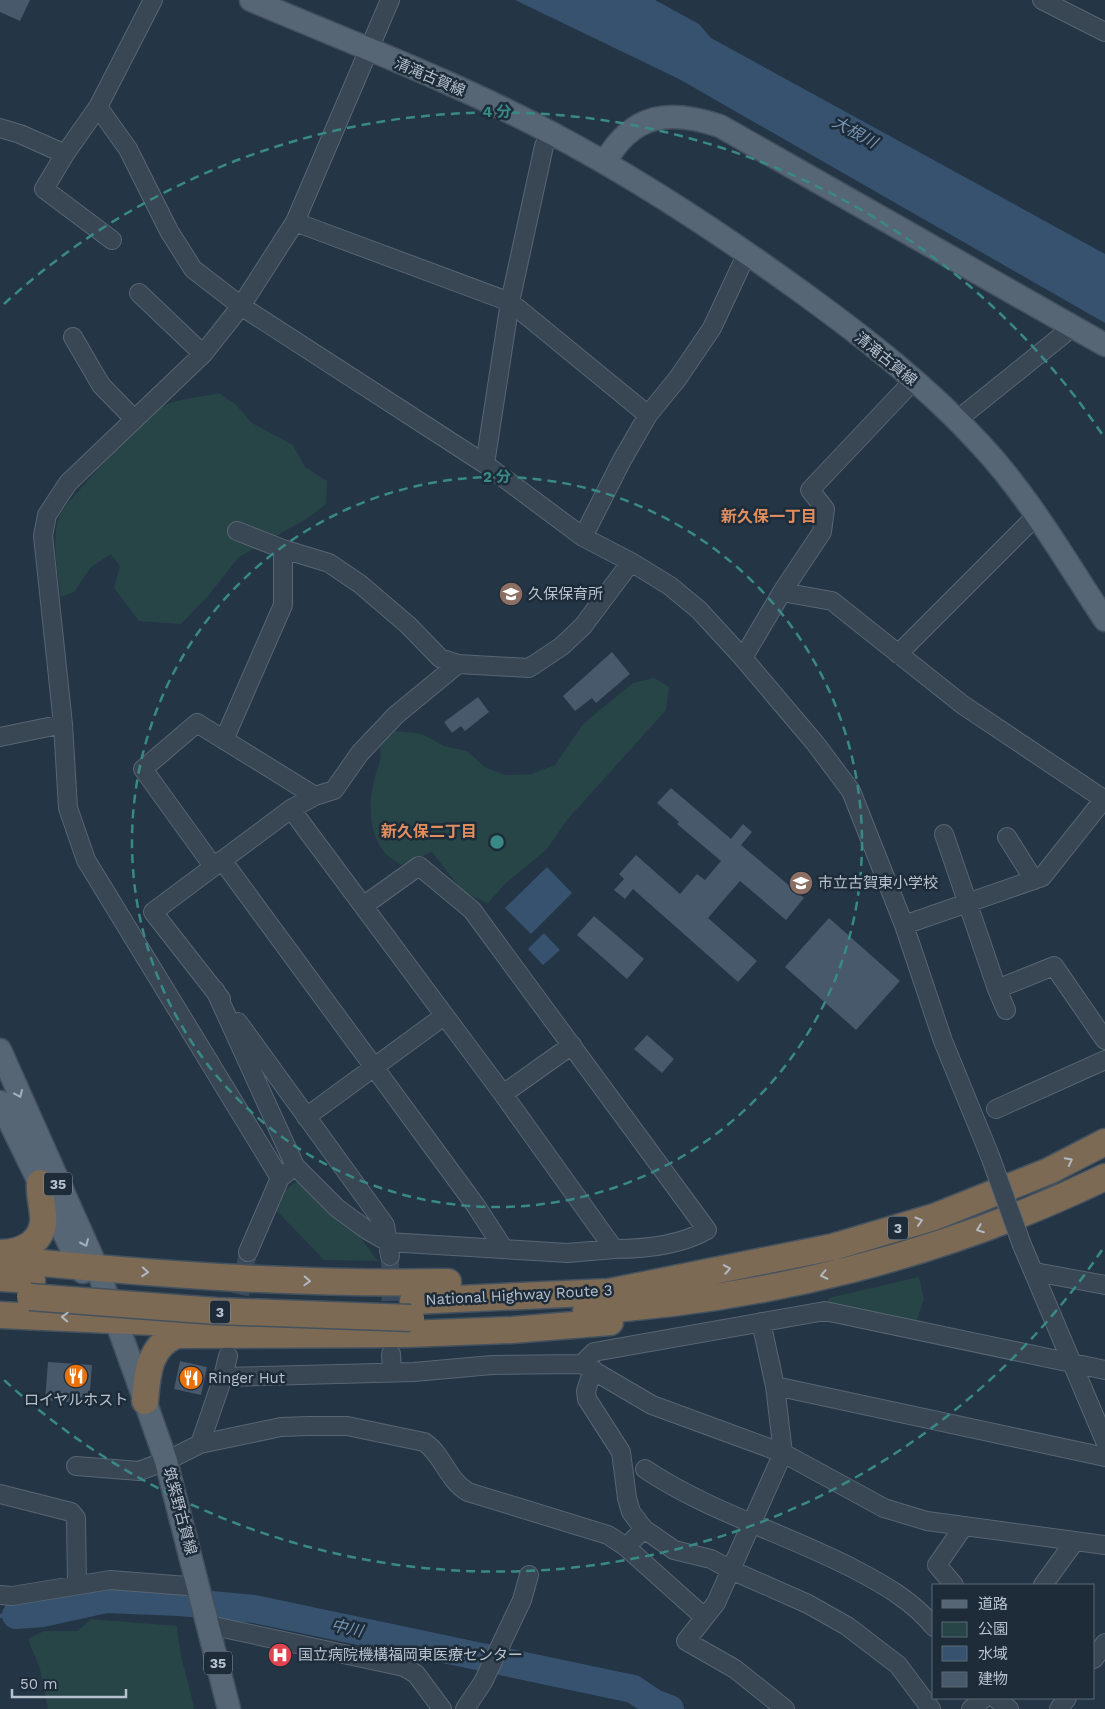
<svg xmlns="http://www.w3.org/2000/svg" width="1105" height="1709" font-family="'Work Sans','Noto Sans JP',sans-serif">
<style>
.green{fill:#274547}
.water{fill:#36526e}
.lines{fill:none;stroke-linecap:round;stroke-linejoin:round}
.stream{stroke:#36526e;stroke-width:4.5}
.river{stroke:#36526e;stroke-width:28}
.building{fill:#48596c}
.minor-tunnel{stroke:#3a4a5a;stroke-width:18;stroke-dasharray:18 9;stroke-linecap:butt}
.minor-casing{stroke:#586572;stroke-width:20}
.major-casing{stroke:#43505e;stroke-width:25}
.highway-casing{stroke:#44525f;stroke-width:29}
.minor{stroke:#394755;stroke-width:18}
.major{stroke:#576675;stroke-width:22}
.highway{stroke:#7c6a55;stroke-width:26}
.minor-bridge-casing{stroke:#586572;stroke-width:20;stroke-linecap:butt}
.highway-bridge-casing{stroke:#44525f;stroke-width:29;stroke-linecap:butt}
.minor-bridge{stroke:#394755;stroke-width:18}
.highway-bridge{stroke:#7c6a55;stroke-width:26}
.oneway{stroke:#a4b0bc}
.oneway2{stroke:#b1b9c2}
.ring{fill:none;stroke:#398986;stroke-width:2.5;stroke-dasharray:9 6}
.labels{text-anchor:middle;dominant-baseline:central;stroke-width:5;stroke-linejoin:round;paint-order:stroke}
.shield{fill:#1e2c3a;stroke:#8995a2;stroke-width:1}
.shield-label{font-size:14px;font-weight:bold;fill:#b7c2ce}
.street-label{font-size:15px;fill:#b7c2ce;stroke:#1e2c3a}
.poi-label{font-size:15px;fill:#b7c2ce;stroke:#1e2c3a;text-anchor:start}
.water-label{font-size:16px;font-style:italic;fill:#7495b4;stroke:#1e2c3a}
.neighbourhood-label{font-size:16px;font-weight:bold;fill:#e18e5f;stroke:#1e2c3a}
.centre{fill:#398986;stroke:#1e2c3a;stroke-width:2.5}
.ring-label{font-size:15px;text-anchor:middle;font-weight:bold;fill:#398986;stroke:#1e2c3a;stroke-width:5;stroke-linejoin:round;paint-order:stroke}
</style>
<rect width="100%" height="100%" fill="#243546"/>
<path class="green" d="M219,393L235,404L252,423L293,445L305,467L327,481L326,504L308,518L239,557L208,596L181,624L139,621L114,588L120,566L111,554L91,567L74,592L61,597C58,572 51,542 59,517C63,504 154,408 167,404C183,398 203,397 219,393Z
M654,678L669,687L666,710L567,820L547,849L506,883L488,903L464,893L432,852L401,865C396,861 389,857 385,853C369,834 368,803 374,781C377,766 382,764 380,747L395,731L422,734L444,746L467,751L485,767L505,775L531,774L555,765L583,724L633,683Z
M294,1183H300L354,1229L378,1261L324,1260L275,1209L279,1196Z
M919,1277L924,1299L916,1322L826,1305L829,1298Z
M91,1619L177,1626C178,1654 189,1681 194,1709H48L40,1669L28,1639L44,1631H78Z"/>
<path class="water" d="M515,0H655L699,24L711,38L1105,254V323L679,79Z
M547,867L572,893L531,934L505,908Z
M544,933L560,950L543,965L528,949Z"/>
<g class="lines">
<path class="stream" d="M0,1616L16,1615"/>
<path class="river" d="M16,1615L42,1613L106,1599L180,1602L254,1609L633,1689L654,1703L670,1709"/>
</g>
<path class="building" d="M0,0H30L20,21L0,12Z
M612,652L630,674L596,703L592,698L575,711L563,696Z
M478,697L489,712L465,731L461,726L452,733L444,722Z
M671,788L731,839L743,824L752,832L741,845L804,898L786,920L740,881L708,918L757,961L738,982L633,889L625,899L614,890L624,879L619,874L636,855L680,894L697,874L705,880L721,861L677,824L679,822L657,803Z
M594,916L644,959L627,979L577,935Z
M829,918L900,981L856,1030L785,967Z
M647,1035L674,1059L662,1073L634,1049Z
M180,1361L207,1367L201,1395L174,1389Z
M48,1362L92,1365L89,1404L45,1400Z"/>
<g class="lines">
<path class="minor-tunnel" d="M390,1256L391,1328
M235,1321L248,1252"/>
<g class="minor-casing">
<path id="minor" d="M153,0L98,107L128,149L169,231L193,269L241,306L485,464L583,537L631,562L670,586L699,610L743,658L815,743L851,791L904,925L943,1041L990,1156
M1042,0L1105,32
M98,107L65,154L44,189L112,240
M0,128L20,134L65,154
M295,222L510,302L648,415
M139,293L203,354
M73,337L101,385L134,419
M957,420L1064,334L1070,325
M485,464L510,302L544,146L551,133
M237,531L283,549
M583,537L622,460L648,415L678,378L712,328L747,253
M782,592L822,532L825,509L810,490L913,381
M898,654L1036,516
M743,658L782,592L832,601L963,705L1105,800
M0,737L63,724
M224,740L283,605V549L329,563L360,584L408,625L440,658L458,664
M944,834L997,989
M1007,837L1034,880
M222,860L476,1206L504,1249
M213,866L143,769L197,723L315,796
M363,906L419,866L472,910L707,1230C679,1246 645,1249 614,1249
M904,925L1042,877L1104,799
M215,990L295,1166L337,1208L367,1230L388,1242L567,1253L614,1249L503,1094L291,809
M221,999L153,912L291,809L315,796L334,790L360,753L396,715L458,664L529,668L562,646L583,626L631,562
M1006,1010L997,989L1054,966L1105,1040
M238,1022L385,1225L390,1256
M503,1094L572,1045
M996,1109L1105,1060
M306,1117L444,1016
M295,1166L280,1178L86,860L68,808L63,724L43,536L47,515L68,483L203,354L241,306L295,222L390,0
M1022,1245L1105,1441
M248,1252L280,1178
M1035,1272L1105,1285
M761,1322L775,1386L1105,1457
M391,1354L392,1373
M582,1364L594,1352L825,1311L1105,1370
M593,1369L586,1391L587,1399L621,1452L627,1498L631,1512L644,1529L674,1550L711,1559L731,1570L808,1604L847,1626L898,1665L931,1709
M223,1377L228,1356
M775,1386L783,1453L716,1603L686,1641L735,1669L785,1709
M200,1444L281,1427L309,1426H347L424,1442C443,1454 447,1480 468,1492L608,1535L626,1547L644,1529
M76,1466L139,1471L166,1461L200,1444L223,1377L414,1372L492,1365L582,1364L652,1405L783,1453L884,1508L927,1521L1105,1545
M645,1469C707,1511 787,1534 854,1569C883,1584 913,1601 934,1627
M0,1494L71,1512L76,1518L77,1584
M626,1547L703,1616
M954,1585L937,1565L964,1526
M1043,1585L1075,1541
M0,1595L12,1596L110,1580L200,1587
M209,1625L404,1667L416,1674L442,1709
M1094,1659L1105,1643
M995,1698L1009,1709
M465,1709L483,1682L522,1600L529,1575
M971,1709L984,1698
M1059,1709L1067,1698"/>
</g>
<g class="major-casing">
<path id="major" d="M251,0C352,43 456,82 553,134C640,180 723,235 803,293C865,338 928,387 980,444C1029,496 1065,560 1105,620
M605,162C633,113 669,109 720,126L1105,345
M0,1050L97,1268L145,1401L166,1461L229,1709
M0,1102L83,1272"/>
</g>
<g class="highway-casing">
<path id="highway" d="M0,1253C23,1253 46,1241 43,1214C42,1203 39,1194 40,1183
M0,1259C149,1274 299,1285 448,1282
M0,1278L32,1280
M413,1301L609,1292L833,1247L934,1217L1049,1171L1105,1142
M586,1311C765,1300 944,1255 1105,1177
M0,1315L197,1324
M145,1401C147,1375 149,1345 177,1335L408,1334L512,1330L610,1322"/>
</g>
<use href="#minor" class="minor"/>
<use href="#major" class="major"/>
<use href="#highway" class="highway"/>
<g class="minor-bridge-casing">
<path id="minor-bridge" d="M990,1156L1022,1245"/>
</g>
<g class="highway-bridge-casing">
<path id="highway-bridge" d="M30,1297L216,1311L411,1318"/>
</g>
<use href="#minor-bridge" class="minor-bridge"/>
<use href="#highway-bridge" class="highway-bridge"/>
</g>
<defs><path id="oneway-chevron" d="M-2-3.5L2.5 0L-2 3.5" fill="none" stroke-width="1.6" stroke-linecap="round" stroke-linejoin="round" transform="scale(1.25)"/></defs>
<g class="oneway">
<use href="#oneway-chevron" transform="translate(19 1094) rotate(67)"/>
<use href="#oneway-chevron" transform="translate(85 1243) rotate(66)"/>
</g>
<g class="oneway2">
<use href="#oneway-chevron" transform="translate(1069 1161) rotate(-27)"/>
<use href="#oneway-chevron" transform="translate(919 1221) rotate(-17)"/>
<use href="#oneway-chevron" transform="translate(980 1229) rotate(159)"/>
<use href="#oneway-chevron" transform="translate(727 1269) rotate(-11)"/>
<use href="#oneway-chevron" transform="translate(145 1272) rotate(4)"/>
<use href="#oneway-chevron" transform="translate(824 1275) rotate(168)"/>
<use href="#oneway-chevron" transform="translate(307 1281) rotate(3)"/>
<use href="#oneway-chevron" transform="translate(65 1317) rotate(-178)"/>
</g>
<g class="ring">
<circle cx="497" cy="842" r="365"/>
<path d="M1102 1250A730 730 0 0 1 4 1380M4 304A730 730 0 0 1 1102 434"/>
</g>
<defs>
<g id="school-disc" transform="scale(1.25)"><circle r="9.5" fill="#8d6e63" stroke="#1e2c3a"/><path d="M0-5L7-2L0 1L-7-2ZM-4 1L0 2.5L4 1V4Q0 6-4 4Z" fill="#fff"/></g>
<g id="restaurant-disc" transform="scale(1.25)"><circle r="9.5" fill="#e8710a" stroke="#1e2c3a"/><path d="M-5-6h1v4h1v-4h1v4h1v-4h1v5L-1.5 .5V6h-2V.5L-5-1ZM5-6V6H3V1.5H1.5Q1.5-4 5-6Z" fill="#fff"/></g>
<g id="hospital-disc" transform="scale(1.25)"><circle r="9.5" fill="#e0444e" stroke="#1e2c3a"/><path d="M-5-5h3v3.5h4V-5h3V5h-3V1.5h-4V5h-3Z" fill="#fff"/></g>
</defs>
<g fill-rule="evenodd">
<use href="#school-disc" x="511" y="594"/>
<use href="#school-disc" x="801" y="883"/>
<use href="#restaurant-disc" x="76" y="1376"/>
<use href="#restaurant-disc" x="191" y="1378"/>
<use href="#hospital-disc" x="280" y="1655"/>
</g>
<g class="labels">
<g class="shield">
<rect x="44" y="1172.5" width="28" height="23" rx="4"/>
<rect x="888" y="1216.5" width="20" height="23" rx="4"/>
<rect x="210" y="1300.5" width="20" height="23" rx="4"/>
<rect x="204" y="1651.5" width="28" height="23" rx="4"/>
</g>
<g class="shield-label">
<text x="58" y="1184">35</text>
<text x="898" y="1228">3</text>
<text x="220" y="1312">3</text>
<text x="218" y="1663">35</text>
</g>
<g class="street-label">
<text transform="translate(430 77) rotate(23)">清滝古賀線</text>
<text transform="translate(886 359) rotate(39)">清滝古賀線</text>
<text transform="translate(519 1295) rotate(-3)">National Highway Route 3</text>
<text transform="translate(180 1511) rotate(75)">筑紫野古賀線</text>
</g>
<g class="poi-label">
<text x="528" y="594">久保保育所</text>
<text x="818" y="883">市立古賀東小学校</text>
<text x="208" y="1378">Ringer Hut</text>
<text x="76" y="1400" text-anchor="middle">ロイヤルホスト</text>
<text x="298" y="1655">国立病院機構福岡東医療センター</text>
</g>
<g class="water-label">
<text transform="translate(855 132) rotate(29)">大根川</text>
<text transform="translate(347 1628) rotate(12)">中川</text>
</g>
<g class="neighbourhood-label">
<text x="769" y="516">新久保一丁目</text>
<text x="429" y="831">新久保二丁目</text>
</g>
</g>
<circle cx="497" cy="842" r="8" class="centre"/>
<g class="ring-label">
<text x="497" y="117">4 分</text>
<text x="497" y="482">2 分</text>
</g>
<rect x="932" y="1584" width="162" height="115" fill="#1e2c3a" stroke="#5b6875"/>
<rect x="942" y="1600" width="25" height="8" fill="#576675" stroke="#5b6875"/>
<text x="978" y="1609" font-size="15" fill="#b7c2ce">道路</text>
<rect x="942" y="1622" width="25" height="15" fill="#274547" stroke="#5b6875"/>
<text x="978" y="1634" font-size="15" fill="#b7c2ce">公園</text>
<rect x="942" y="1646" width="25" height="15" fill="#36526e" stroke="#5b6875"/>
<text x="978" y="1659" font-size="15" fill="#b7c2ce">水域</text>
<rect x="942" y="1672" width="25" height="15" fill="#48596c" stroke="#5b6875"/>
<text x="978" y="1684" font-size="15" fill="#b7c2ce">建物</text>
<path d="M12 1689v8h114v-8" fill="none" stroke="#b7c2ce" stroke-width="2.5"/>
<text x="20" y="1689" font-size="15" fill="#b7c2ce" stroke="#1e2c3a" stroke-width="4" paint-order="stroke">50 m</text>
</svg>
